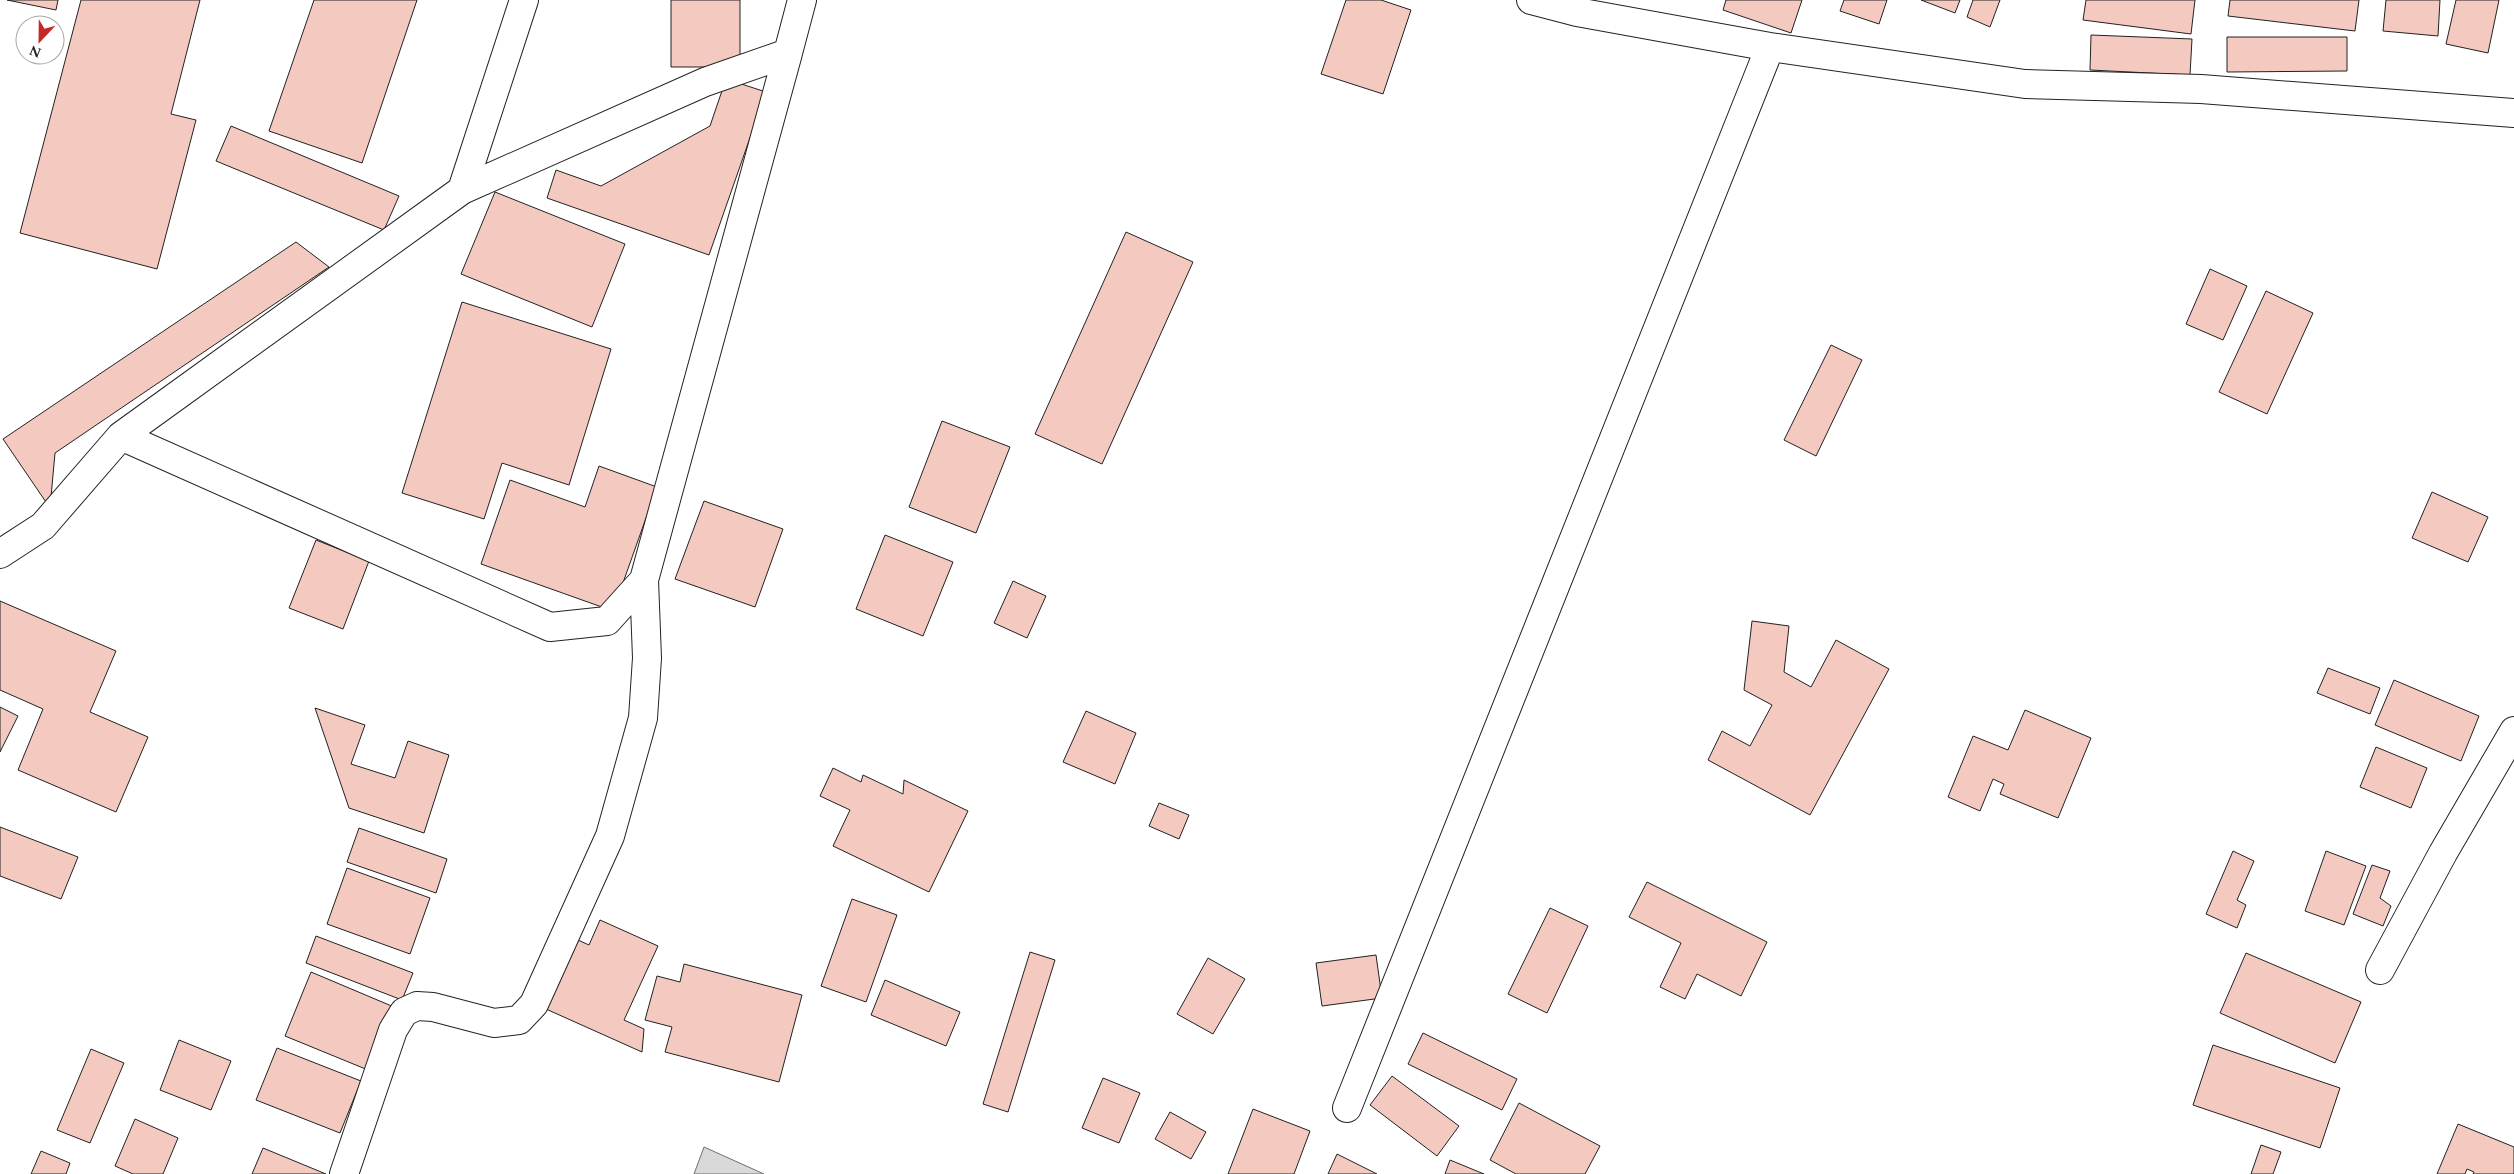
<svg xmlns="http://www.w3.org/2000/svg" width="2514" height="1174" font-family="Spectral,serif">
<style>
.water{fill:#d9d9d9;stroke:#6f6f6f}
.building{fill:#f3c9c0;stroke:#222}
.lines{fill:none;stroke-linecap:round;stroke-linejoin:round}
.minor-casing{stroke:#222;stroke-width:30}
.minor{stroke:#fff;stroke-width:28}
</style>
<rect width="100%" height="100%" fill="#fff"/>
<path class="water" d="M704,1147L764,1174H694Z"/>
<path class="building" d="M7,0H58L56,10Z
M81,0H200L171,114L196,120L157,269L20,233Z
M314,0H417L362,163L269,131Z
M671,0H740V67H671Z
M1346,0H1381L1411,10L1383,94L1321,74Z
M1726,0H1802L1791,33L1723,10Z
M1844,0H1887L1879,24L1840,11Z
M1921,0H1960L1955,13Z
M1973,0H2000L1990,27L1967,17Z
M2086,0H2195L2191,34L2083,20Z
M2230,0H2359L2355,31L2228,16Z
M2386,0H2440L2438,36L2383,31Z
M2456,0H2499L2488,53L2446,44Z
M2091,35L2192,39L2190,75L2090,70Z
M2227,37H2347V71L2227,72Z
M726,79L766,92L709,255L547,198L556,170L601,186L710,126Z
M231,126L399,196L384,230L216,161Z
M495,192L625,244L592,327L461,274Z
M1126,232L1193,262L1102,464L1035,434Z
M296,242L329,267L55,453L50,508L3,439Z
M2210,269L2247,286L2223,340L2186,324Z
M2266,291L2313,313L2267,414L2219,392Z
M462,302L611,349L569,485L502,463L484,519L402,493Z
M1831,345L1862,360L1816,456L1784,440Z
M942,421L1010,447L976,533L909,507Z
M599,466L657,487L613,611L481,564L510,480L585,507Z
M2432,492L2488,517L2468,562L2412,538Z
M704,501L783,529L755,607L675,579Z
M885,535L953,562L923,636L856,609Z
M316,540L369,561L343,629L289,608Z
M1013,581L1046,596L1027,638L994,623Z
M0,601L116,651L90,712L148,737L116,812L18,770L43,709L0,690Z
M1752,621L1789,626L1784,672L1811,687L1836,640L1889,669L1810,815L1708,760L1722,731L1750,746L1772,705L1744,690Z
M2328,668L2380,688L2370,714L2317,693Z
M2394,680L2479,716L2461,761L2375,725Z
M0,707L18,716L0,752Z
M315,708L365,725L351,764L395,778L408,741L449,755L424,833L349,808Z
M2025,710L2091,738L2058,818L2000,794L2004,784L1993,779L1980,811L1948,797L1973,736L2008,750Z
M1086,711L1136,733L1115,784L1063,762Z
M2376,747L2427,768L2411,808L2360,787Z
M833,768L861,782L863,775L903,794L904,780L968,811L929,892L833,846L850,810L820,796Z
M1159,803L1189,815L1179,839L1149,826Z
M0,827L78,857L61,899L0,876Z
M359,828L447,859L436,893L347,862Z
M2233,851L2254,861L2237,900L2246,905L2237,928L2206,914Z
M2326,851L2366,866L2344,925L2305,911Z
M2372,865L2390,871L2380,898L2391,906L2383,926L2353,914Z
M347,868L430,898L410,954L327,924Z
M1647,882L1767,942L1741,996L1697,974L1685,999L1660,987L1681,943L1629,917Z
M852,899L897,915L866,1002L821,986Z
M1550,908L1588,926L1547,1013L1508,994Z
M600,920L658,946L624,1020L644,1029L642,1052L537,1005L569,936L589,945Z
M316,936L413,973L402,1000L306,963Z
M1030,952L1055,960L1008,1112L983,1104Z
M2246,953L2361,1002L2335,1063L2220,1013Z
M1376,955L1382,998L1322,1006L1316,963Z
M1208,958L1245,979L1213,1034L1177,1014Z
M684,964L802,995L779,1082L665,1052L672,1027L645,1020L657,976L680,982Z
M311,972L394,1007L368,1070L285,1036Z
M885,980L960,1012L946,1046L871,1015Z
M1423,1033L1517,1079L1502,1110L1408,1064Z
M179,1040L231,1061L211,1110L160,1090Z
M2213,1045L2340,1088L2320,1148L2193,1105Z
M277,1048L361,1081L340,1133L256,1100Z
M91,1049L124,1063L90,1143L57,1130Z
M1392,1076L1459,1126L1437,1156L1370,1105Z
M1103,1078L1140,1093L1119,1143L1082,1128Z
M1519,1103L1600,1146L1585,1174H1516L1490,1160Z
M1253,1109L1310,1131L1294,1174H1228Z
M1170,1112L1206,1132L1191,1159L1155,1139Z
M135,1119L178,1138L163,1174H133L115,1166Z
M2458,1124L2514,1147V1174H2473L2474,1172L2467,1169L2465,1174H2437Z
M2261,1145L2281,1152L2273,1174H2251Z
M263,1148L326,1174H252Z
M41,1151L70,1163L66,1174H31Z
M1337,1154L1377,1174H1328Z
M1450,1160L1484,1174H1445Z"/>
<g class="lines">
<g class="minor-casing">
<path id="minor" d="M1531,0L1577,12L1770,47L2025,84L2201,89L2514,113
M462,190L524,0
M121,436L550,627L607,621L644,580L788,53
M0,554L43,526L121,436L462,190L705,82L788,53L802,0
M2380,970L2443,853L2514,731
M1347,1108L1770,47
M344,1174L393,1030L404,1012L417,1006L433,1007L494,1023L519,1020L534,1004L610,836L643,718L647,658L644,580"/>
</g>
<use href="#minor" class="minor"/>
</g>
<g transform="translate(40 40) rotate(202)"><circle r="24" fill="#ffffff" stroke="#a7a7a7"/>
<path d="M0-4L9 19L0 12L-9 19Z" fill="#c62828"/>
<text y="-8" font-size="14" font-weight="bold" text-anchor="middle" fill="#222222">N</text>
</g>
</svg>
